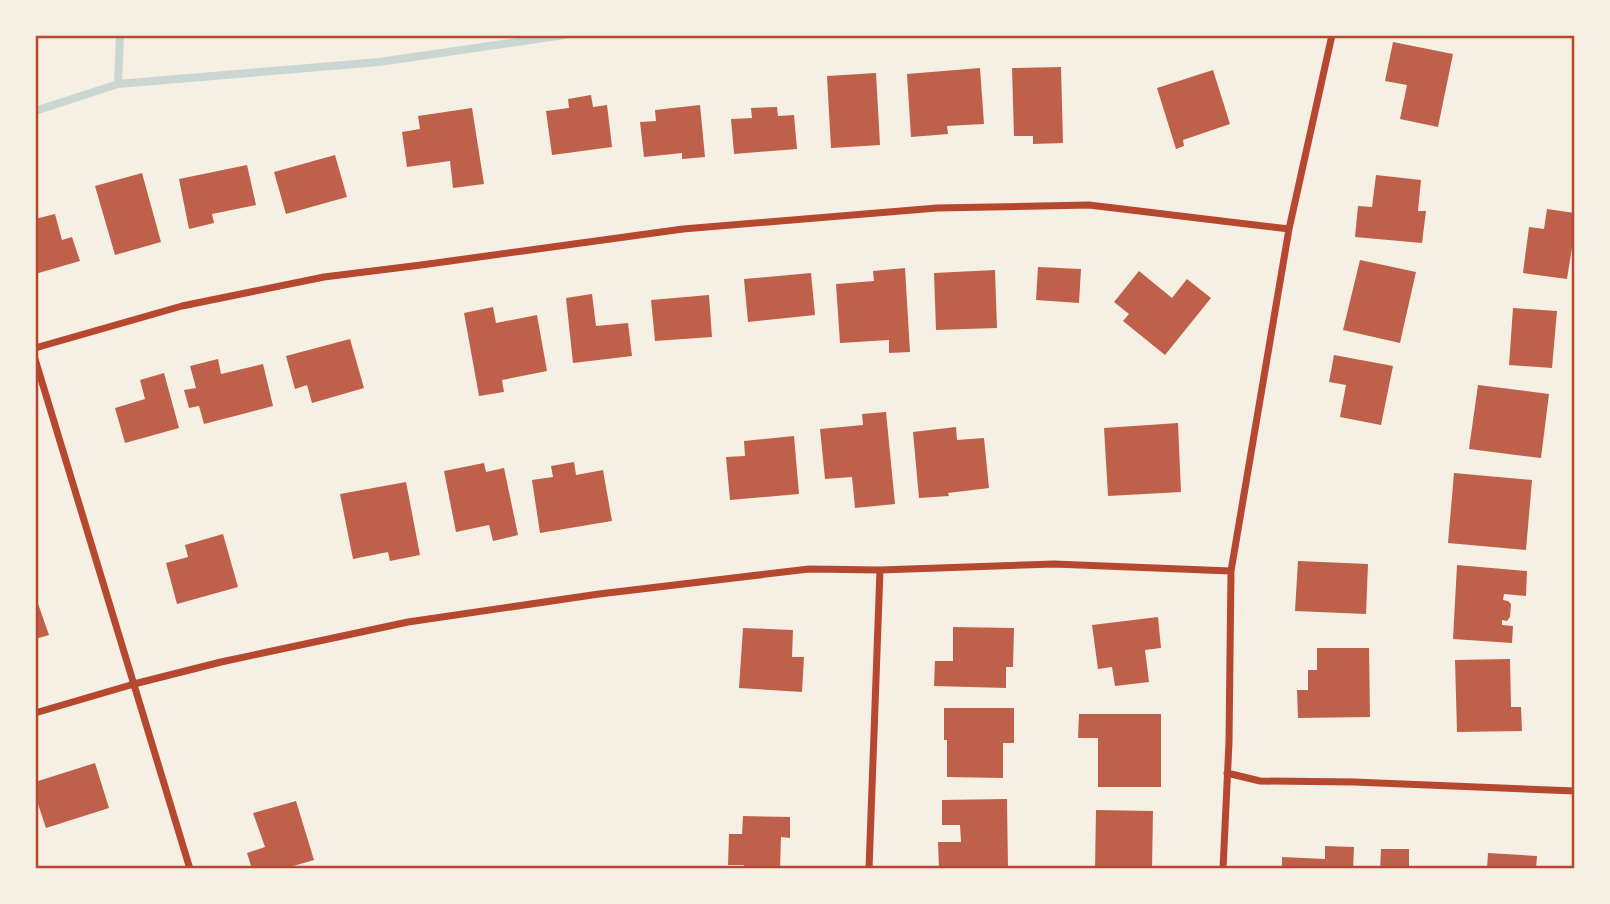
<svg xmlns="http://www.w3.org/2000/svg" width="1610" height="904" font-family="'PT Sans',sans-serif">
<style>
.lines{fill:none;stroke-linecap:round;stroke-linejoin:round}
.stream{stroke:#c9d6d2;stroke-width:8}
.building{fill:#bf614a}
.minor{stroke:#b5482f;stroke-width:7}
.neatline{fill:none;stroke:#b5482f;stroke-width:2.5}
</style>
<rect width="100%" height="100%" fill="#f6efe4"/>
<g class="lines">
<path class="stream" d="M118,84L120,35
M35,111L118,84L379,62L565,35"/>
</g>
<path class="building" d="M1393,42L1453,54L1438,127L1400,119L1407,85L1385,81Z
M1061,67L1063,143L1033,144V136H1014L1012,68Z
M980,68L984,124L947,126L948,134L911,137L907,74Z
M1213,70L1230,124L1183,140L1184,146L1176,149L1157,88Z
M876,73L880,145L831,148L827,76Z
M591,95L593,107L607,105L612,147L552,155L546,111L569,108L568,99Z
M700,105L705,157L682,159V153L644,157L640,122L656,121L655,110Z
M777,107L778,116L794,115L797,149L734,154L731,119L752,118L751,108Z
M472,108L484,184L453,188L450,161L407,167L402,132L420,129L418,116Z
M335,155L347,197L286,214L274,172Z
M247,165L256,205L212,214L214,223L189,229L179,179Z
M142,173L161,242L115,255L95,186Z
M1376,175L1421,180L1418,211H1426L1422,243L1355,237L1358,206L1372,207Z
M1547,209L1575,213V241H1573L1567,279L1523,273L1529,227L1544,229Z
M55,214L62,240L72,237L80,261L35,274V219Z
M1360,260L1416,272L1400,343L1343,330Z
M1038,267L1081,269L1079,303L1036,300Z
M905,268L910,352L889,353V340L840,343L836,284L874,281L873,271Z
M995,270L997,328L936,330L934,273Z
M1139,271L1172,298L1187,279L1211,298L1165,355L1123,321L1129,314L1114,302Z
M811,273L815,315L748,322L744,279Z
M592,294L596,326L628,323L632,356L573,363L566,298Z
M709,295L712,337L655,341L651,300Z
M493,307L496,323L537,315L547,371L502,380L504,392L479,396L464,313Z
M1513,308L1557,311L1552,368L1509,365Z
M350,339L364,388L312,403L307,385L295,389L286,356Z
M1334,355L1393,366L1381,425L1340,417L1346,385L1329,382Z
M218,359L221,374L263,364L273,406L204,424L199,406L189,408L184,390L196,388L190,366Z
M164,373L179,428L125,443L115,408L145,399L140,380Z
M1478,385L1549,394L1541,458L1469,449Z
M886,412L895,504L855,508L852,477L825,479L820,429L863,425L862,414Z
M1178,423L1181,492L1108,496L1104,428Z
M956,427L957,440L984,438L989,488L948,493L949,496L919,498L913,432Z
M794,436L799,494L730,500L726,457L745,456L744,441Z
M574,462L576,475L603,470L612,521L540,533L532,480L553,477L551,466Z
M484,463L486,472L504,468L518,535L493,541L489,525L456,532L444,471Z
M1454,473L1532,480L1526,550L1448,543Z
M406,482L420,555L390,561L388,552L353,559L340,494Z
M223,534L238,587L177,604L166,563L188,557L185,545Z
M1298,561L1368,564L1366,614L1295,611Z
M1457,565L1527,571L1526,596L1504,594L1503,600L1508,601L1511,604L1510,617L1507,621L1502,620V625L1513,626L1512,643L1453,639Z
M35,595L49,635L35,639Z
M1158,617L1161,648L1145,650L1149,682L1115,686L1112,667L1098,669L1092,625Z
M953,627L1014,628L1013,667H1006V688L934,686L935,661H953Z
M743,628L793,630L792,657H804L802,692L739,688Z
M1317,648H1369L1370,717L1298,718L1297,690H1308V670H1317Z
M1510,659L1511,707H1521L1522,731L1457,732L1455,660Z
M944,708H1014V743H1003V778L947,777V740H944Z
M1079,714H1161V787H1098V738H1078Z
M95,763L109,808L46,828L35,795V782Z
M1007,799L1008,869H939L938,842H961L960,825H942V800Z
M296,801L314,860L283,869H252L247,853L265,847L253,813Z
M1096,810L1153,811L1152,869H1095Z
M743,816L790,817V838L781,837L780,869H744V865H728L729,834H742Z
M1325,846L1354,847L1353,869H1282V857L1325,859Z
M1381,849H1409V869H1380Z
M1488,853L1537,856L1536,869H1487Z"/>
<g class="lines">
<path class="minor" d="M35,348L182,306L324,277L421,265L683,229L937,208L1089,205L1289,229
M35,359L190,869
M35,713L134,684L221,662L408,622L599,594L809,569L880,570L1054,564L1231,571
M1227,773L1260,781L1354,782L1575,791
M869,869L880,570
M1223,869L1229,742L1231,571L1289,229L1332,35"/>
</g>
<rect width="1610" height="904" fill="none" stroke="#f6efe4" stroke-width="74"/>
<rect x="37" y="37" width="1536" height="830" class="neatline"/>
</svg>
